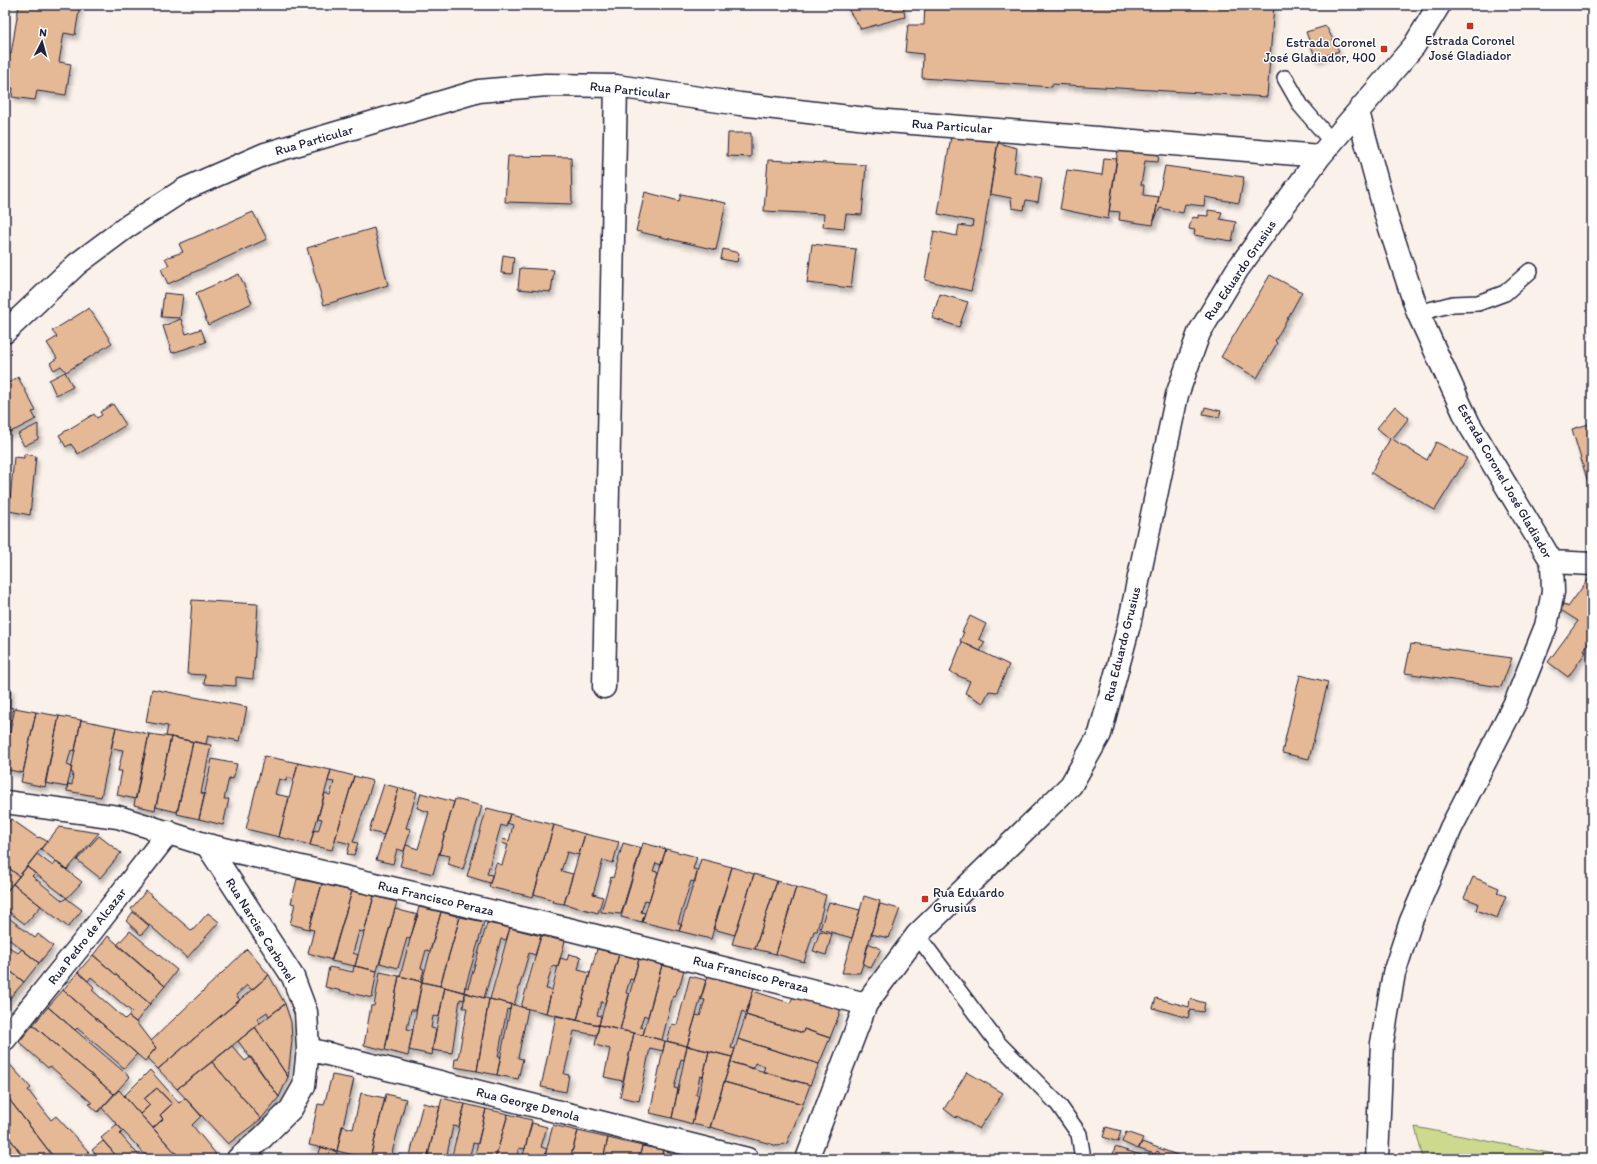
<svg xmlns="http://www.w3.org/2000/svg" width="1597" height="1164" font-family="Itim,sans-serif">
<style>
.green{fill:#cdd98c;stroke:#787e64}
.building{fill:#e5b896;stroke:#22223b;filter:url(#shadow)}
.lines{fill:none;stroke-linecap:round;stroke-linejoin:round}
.service-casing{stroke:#22223b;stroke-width:18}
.minor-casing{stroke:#22223b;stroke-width:25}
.service{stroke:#fff;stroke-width:15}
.minor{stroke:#fff;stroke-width:22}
.poi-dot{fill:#c8321e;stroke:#fff;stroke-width:1.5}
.labels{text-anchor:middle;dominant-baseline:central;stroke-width:3;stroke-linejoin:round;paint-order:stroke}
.poi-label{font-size:13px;fill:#22223b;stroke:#fff}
.street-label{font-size:13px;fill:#22223b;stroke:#fff}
</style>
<defs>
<filter id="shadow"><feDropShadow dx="2.5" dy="4.5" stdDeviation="2" flood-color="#0004"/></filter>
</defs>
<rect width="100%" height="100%" fill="#faf1ea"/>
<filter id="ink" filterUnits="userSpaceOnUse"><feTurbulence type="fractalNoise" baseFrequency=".025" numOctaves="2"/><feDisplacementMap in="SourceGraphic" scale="8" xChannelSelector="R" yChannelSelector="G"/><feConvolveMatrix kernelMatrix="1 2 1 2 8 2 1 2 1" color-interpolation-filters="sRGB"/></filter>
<g filter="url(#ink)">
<path class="green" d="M1415,1127L1580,1159H1423Z"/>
<path class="building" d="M19,5H80L75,35L64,33L59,62L71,64L66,95L37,91L35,100L12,97L13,88L5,87V52L11,54Z
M849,5H903L905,17L861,29L846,6Z
M925,5H1274L1267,97L1052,84V87L922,78L923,54L905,52L908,25H924Z
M1326,26L1339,51L1316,59L1306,32Z
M728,133H751V157L727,156Z
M999,134L982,243L971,291L925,280L934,231L957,236L959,225L972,227L973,221L938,214L951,136Z
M998,143L1017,148L1014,172L1042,178L1038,202L1026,200L1024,210L1012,208L1011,198L990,194Z
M1118,149L1159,153L1158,162L1145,161L1141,185H1144L1143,195L1159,197L1153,225L1119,220L1120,212L1109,211Z
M508,156L571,157L572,204L505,202Z
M1104,158L1117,159L1108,219L1060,209L1067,170L1102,175Z
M768,160L866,165L862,215L846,214L844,229L823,227L824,214L764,211Z
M1165,166L1244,177L1239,203L1205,197L1204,206L1185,204L1183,213L1160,208L1154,221Z
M645,192L679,201L681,194L726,203L716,250L636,231Z
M1208,210L1222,212L1220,219L1236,222L1232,241L1194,235L1195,230L1189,229L1192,217L1198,218V215L1208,216Z
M253,212L267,239L168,284L161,269L169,265L165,258L183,252L179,244Z
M374,228L388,285L324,305L307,248Z
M812,244L856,249L851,288L807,283Z
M723,249L739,253L737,262L721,259Z
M503,255L514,257L512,274L501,273Z
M520,268L554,270L551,292L518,289Z
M239,274L252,303L208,325L196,293Z
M1270,275L1302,292L1275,341L1277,343L1257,378L1221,357Z
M164,293L183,295L180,318L161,317Z
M940,294L968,302L959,327L932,318Z
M89,308L112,343L66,372L61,366L54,370L50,363L57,358L47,343L57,337L52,331Z
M181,319L186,334L201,329L206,342L172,353L163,326Z
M65,372L73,387L56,395L49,380Z
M18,377L36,411L32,412L36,419L17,429L5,434V414L8,413L5,406V385Z
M113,404L126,425L78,454L71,444L66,447L59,435L94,414L97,418L102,415L100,412Z
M1395,406L1409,418L1392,439L1427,460L1436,442L1467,458L1435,510L1371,473L1390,439L1377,428Z
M1205,407L1221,411L1219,417L1203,414Z
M1592,423V496L1572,429Z
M38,424V439L24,446L18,434Z
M24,454L36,456L30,515L9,511L14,457L24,458Z
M1592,574V637L1584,650L1586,652L1568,677L1548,662L1578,621L1556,607L1558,600L1568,607Z
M192,600L258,604L253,679L236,677V686L204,684L205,675L187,674Z
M970,616L986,624L979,639L985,642L980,651L960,641L964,632H962Z
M962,642L1009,665L997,692L989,691L983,703L965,693L970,681L950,672Z
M1411,644L1512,658L1501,687L1405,673Z
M1300,675L1328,682L1309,759L1282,753Z
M5,687L11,688L9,707L5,706Z
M152,689L247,707L240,741L208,735L206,744L166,736L168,726L146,722Z
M5,706L13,708L5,746Z
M15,708L36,712L23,773L5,769V755Z
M36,712L59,716L45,787L21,782Z
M59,716L81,720L75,751L71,750L67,765L72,767L67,787L45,783Z
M81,720L116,727L101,797L67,791L68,784L72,785L73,773L71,772V770Z
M116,727L149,734L136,799L117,795L122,771H118L123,750L111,748Z
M149,734L171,737L155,810L134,805Z
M171,737L193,742L177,812L156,807Z
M193,742L211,745L201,793L205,794L199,819L177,814Z
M264,756L298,763L294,779L287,777L286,781L279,779L275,794L289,797L279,837L246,829Z
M212,759L237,764L233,779L229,778L224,799H229L223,825L199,819Z
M298,763L331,770L310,845L279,837Z
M331,770L354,776L332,850L310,845L314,830L318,831L322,819L318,818L325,793L330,795L334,782L328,781Z
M354,776L373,781L353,842L358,843L354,855L347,854L350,844L335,840Z
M384,784L399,788L384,835L369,831Z
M399,788L417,792L406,828L411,829L404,851L397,849L393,864L376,860Z
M421,793L454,802L433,874L400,866L406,845L418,849L429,812L417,808Z
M455,799L482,806L463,869L448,864L450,856L439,854Z
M487,808L510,814L506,827L501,825L487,874L492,875L490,883L467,876Z
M510,814L554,825L533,897L489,887L496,863L502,865L508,845L502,843L503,839L509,841L513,825L507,823Z
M11,819L38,838L39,837L47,841L19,876L5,865V826Z
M554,825L585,834L579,855L567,852L561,871L573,874L564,904L552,902L553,900L534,894Z
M59,827L99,833L67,870L41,849Z
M585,834L619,842L613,863L603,860L593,894L603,897L598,913L564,904Z
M99,836L121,853L100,878L77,860Z
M623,843L641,848L621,914L601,912L611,877L613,878Z
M643,843L666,849L661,865L656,863L653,871L658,872L649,901L645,900L641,912L645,913L642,922L621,917Z
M666,849L697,857L693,869L698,870L695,882L691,881L678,923L682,925L679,931L642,922Z
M37,854L53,866L56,862L82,882L67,898L27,867Z
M701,859L732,867L711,939L679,931Z
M5,865L19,876L5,893Z
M27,867L35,873L32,876L63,901L66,898L82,910L68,927L13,884Z
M732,867L754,874L735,935L713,929Z
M754,874L777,881L755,949L732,944Z
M1473,877L1499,888L1497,893L1506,896L1497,918L1476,910L1478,903L1464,898Z
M297,879L322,884L309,929L290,924L295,904L291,903Z
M777,881L796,887L776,954L755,949Z
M13,884L41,906L25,924L5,909V893Z
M322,884L352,891L332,960L308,953L314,930L309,929Z
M796,887L826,895L817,931H814L804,962L776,954Z
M146,891L192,931L208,913L219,922L187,958L131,909Z
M352,891L374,896L364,932L359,931L353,953L358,955L355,966L331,961Z
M374,896L397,902L377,971L355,966Z
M864,896L880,901L863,964L860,973H842Z
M829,902L860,910L852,938L820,929Z
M880,904L900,909L889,938L871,934Z
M419,907L441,912L430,951L426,950L421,968L424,969L421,981L400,976Z
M395,909L418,915L410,939L407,938L398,968L380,963Z
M133,912L149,926L141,935L126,921Z
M441,912L460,917L440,986L422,982Z
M5,915L35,938L38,934L53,946L39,963L5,936Z
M460,917L484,922L464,992L440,986Z
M487,923L510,928L506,940L501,939L484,998L464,992L465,986L468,988Z
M510,928L541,936L535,955L529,953L514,1005L490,999Z
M130,931L177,970L165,986L117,945Z
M820,931L832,934L826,955L813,951Z
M108,936L165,986L150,1004L93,955Z
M541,936L565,941L558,967L552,966L546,989L552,990L546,1013L521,1007Z
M868,943L881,949L871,968L863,964Z
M5,944L18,953L22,949L39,963L24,982L5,967Z
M247,949L269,975L252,990L247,985L236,995L240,1000L158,1069L147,1058L156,1048L151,1041Z
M597,949L619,954L605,1003L601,1002L597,1015L601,1016L599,1025L577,1020Z
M569,954L581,957L578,970L590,973L577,1020L546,1013L560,958L567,960Z
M619,954L639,959L633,980L630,979L626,993L629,994L620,1030L599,1025Z
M93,955L150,1004L136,1022L128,1016L132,1012L91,977L88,981L78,972Z
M639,959L662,965L648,1017L644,1015L640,1027L645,1028L643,1035L620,1030Z
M662,965L684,970L679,988H678L675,997L673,996L662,1040L643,1035Z
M354,966L377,971L372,998L325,987L329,967L353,972Z
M5,967L24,982L10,998L5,994Z
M78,972L94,987L92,990L125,1019L128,1016L136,1022L156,1048L145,1061L63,990Z
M380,972L399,976L385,1050L364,1045L371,1006H374Z
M269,975L285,1004L269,1016L267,1012L257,1019L260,1023L257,1026L177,1089L158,1069Z
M399,976L422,982L416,1010H411L407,1029L413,1030L408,1056L385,1050Z
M690,976L706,980L687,1046L667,1041L672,1024L677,1025Z
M708,976L754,988L746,1013L742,1011L731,1048L735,1049L732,1057L687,1046L696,1015L700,1016L705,1000L701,999Z
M422,982L445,987L439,1017L433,1016L431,1028L436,1029L432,1055L409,1050Z
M445,987L465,993V1000L460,999L452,1053L432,1050Z
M63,990L137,1054L124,1068L77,1028L75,1030L48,1007Z
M753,991L790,1003L793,997L839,1006L840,1012L830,1038L804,1029L803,1033L746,1015Z
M465,993L489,999L477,1071L454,1067L455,1059H458L467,1008H463Z
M5,994L10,998L5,1005Z
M1156,998L1189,1007L1190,999L1205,1003L1203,1012L1190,1010L1188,1018L1153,1008Z
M489,999L511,1004L510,1010L507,1009L498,1057L501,1056L497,1075L477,1071Z
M285,1004L291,1022L292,1040L288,1077L255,1027Z
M511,1004L528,1009L518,1058L523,1059L518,1079L497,1075Z
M48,1007L130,1077L114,1094L33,1025Z
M746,1015L803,1033L804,1029L830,1038L819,1064L738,1039Z
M556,1016L599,1025L597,1035L574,1031L564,1074L569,1075L566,1092L541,1087Z
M33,1025L114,1094L98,1112L89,1104L92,1103L50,1066L48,1068L19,1042Z
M599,1025L634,1033L623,1081L604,1077L610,1049L595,1045Z
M255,1027L288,1077L279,1097L238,1041Z
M634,1033L665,1041L663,1051L650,1048L639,1101L620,1097Z
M738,1039L819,1064L810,1085L763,1072L765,1066L755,1063L753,1069L731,1062Z
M665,1041L687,1046L684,1060L681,1059L674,1088L678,1089L672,1118L650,1113Z
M232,1046L245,1061L251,1057L279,1097L261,1119L212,1062Z
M687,1046L709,1051L703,1077L700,1076L696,1095H699L692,1124L672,1118Z
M709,1051L732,1057L710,1128L692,1124Z
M5,1059L31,1088L28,1090L51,1120L56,1116L89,1152L80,1159H55L5,1094Z
M212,1062L261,1119L228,1144L177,1089Z
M731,1062L810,1085L803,1104L724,1082Z
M150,1070L179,1103L185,1098L201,1116L192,1125L216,1154L209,1159H181L153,1128L163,1119L160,1115L172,1104L157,1088L144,1099L150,1105L140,1114L124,1096Z
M967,1072L1003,1093L979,1129L957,1116L956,1118L944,1109Z
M332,1075L354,1079L337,1151L309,1145L318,1104L324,1105Z
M724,1082L803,1104L787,1143L778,1146L710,1127Z
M157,1088L172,1104L160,1115L163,1119L153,1128L140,1114L150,1105L144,1099Z
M119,1090L140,1114L181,1159H149L102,1108Z
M361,1093L385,1098L370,1159L337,1151L342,1126L353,1129Z
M5,1094L33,1130L55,1159H25L5,1132Z
M386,1094L406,1099L392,1153L405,1157V1159H370Z
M442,1098L465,1104L459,1127L453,1126L446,1159H427Z
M423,1103L440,1107L427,1159H409Z
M465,1104L486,1109L478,1144L473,1143L469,1159H451Z
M486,1109L508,1114L495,1159H474Z
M508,1114L532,1120L525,1149L519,1148L516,1159H495Z
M532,1123L547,1127L541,1147L547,1149L544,1158L540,1156V1159H522Z
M117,1124L123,1131L120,1134L142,1159H119L101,1138Z
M553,1125L578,1131L570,1159H544Z
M1106,1127L1121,1131L1118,1142L1103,1137Z
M578,1131L608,1138L603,1159H570Z
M5,1132L25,1159H5Z
M1126,1132L1143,1138L1138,1149L1122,1142Z
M608,1138L642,1146L639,1159H603Z
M103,1141L119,1159H99L92,1150Z
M1142,1142L1188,1159H1172L1159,1155V1152L1157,1151L1155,1154L1139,1149Z
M642,1146L663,1150L661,1159H639Z
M321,1147L337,1152L335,1159H317Z
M1115,1147L1141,1155L1140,1159H1112Z
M663,1150L686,1156L685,1159H661Z
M87,1154L92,1159H80L83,1157Z
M358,1156L366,1158L369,1159H357Z
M686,1156L699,1159H685Z"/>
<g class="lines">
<g class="service-casing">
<path id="service" d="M1285,78L1301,106L1332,142
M1418,313L1453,304L1478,303L1505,293L1530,271
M917,935L997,1042L1058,1104L1079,1134L1083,1159"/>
</g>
<g class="minor-casing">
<path id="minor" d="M1358,112L1387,219L1418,313L1469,424L1552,562L1553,592L1546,626L1516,701L1451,828L1411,921L1394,973L1382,1043L1377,1159
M5,332L77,264L128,226L185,189L265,154L479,91L546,85L616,86L740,104L875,120L1320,156
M1552,562L1592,564
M604,687L616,86
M5,802L118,817L207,845L572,930L866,1004
M207,845L293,977L306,1012L308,1049L304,1086L291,1109L263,1137L238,1159
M5,1039L81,945L169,832
M308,1049L747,1159
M807,1159L866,1004L917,935L1071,785L1100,734L1129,625L1177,395L1199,333L1237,270L1320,156L1414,46L1439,5"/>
</g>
<use href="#service" class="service"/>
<use href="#minor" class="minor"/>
</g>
</g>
<g class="poi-dot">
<rect x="1466" y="22" width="8" height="8" rx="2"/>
<rect x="1380" y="45" width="8" height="8" rx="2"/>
<rect x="921" y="895" width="8" height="8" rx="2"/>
</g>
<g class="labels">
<g class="poi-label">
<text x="1470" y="40">Estrada Coronel<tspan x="1470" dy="15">José Gladiador</tspan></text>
<text x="1376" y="42" text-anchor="end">Estrada Coronel<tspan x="1376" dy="15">José Gladiador, 400</tspan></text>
<text x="933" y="892" text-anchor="start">Rua Eduardo<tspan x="933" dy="15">Grusius</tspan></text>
</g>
<g class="street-label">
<text transform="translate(630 90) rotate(6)">Rua Particular</text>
<text transform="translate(952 126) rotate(4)">Rua Particular</text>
<text transform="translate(314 140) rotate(-16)">Rua Particular</text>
<text transform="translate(1240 270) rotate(-56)">Rua Eduardo Grusius</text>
<text transform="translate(1505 481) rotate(60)">Estrada Coronel José Gladiador</text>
<text transform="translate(1122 644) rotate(-76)">Rua Eduardo Grusius</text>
<text transform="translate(436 898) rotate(13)">Rua Francisco Peraza</text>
<text transform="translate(261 930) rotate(58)">Rua Narcise Carbonel</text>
<text transform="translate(87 936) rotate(-52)">Rua Pedro de Alcazar</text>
<text transform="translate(751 974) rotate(14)">Rua Francisco Peraza</text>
<text transform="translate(528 1104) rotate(14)">Rua George Denola</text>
</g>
</g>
<rect width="1597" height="1164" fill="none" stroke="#fff" stroke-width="20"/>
<rect x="10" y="10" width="1577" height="1144" fill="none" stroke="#22223b" stroke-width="1.5" filter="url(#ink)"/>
<g transform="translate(42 42) rotate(6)" stroke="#ffffff" stroke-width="3" paint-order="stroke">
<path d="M0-3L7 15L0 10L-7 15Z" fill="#22223b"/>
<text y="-6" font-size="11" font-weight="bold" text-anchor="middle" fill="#22223b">N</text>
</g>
</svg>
